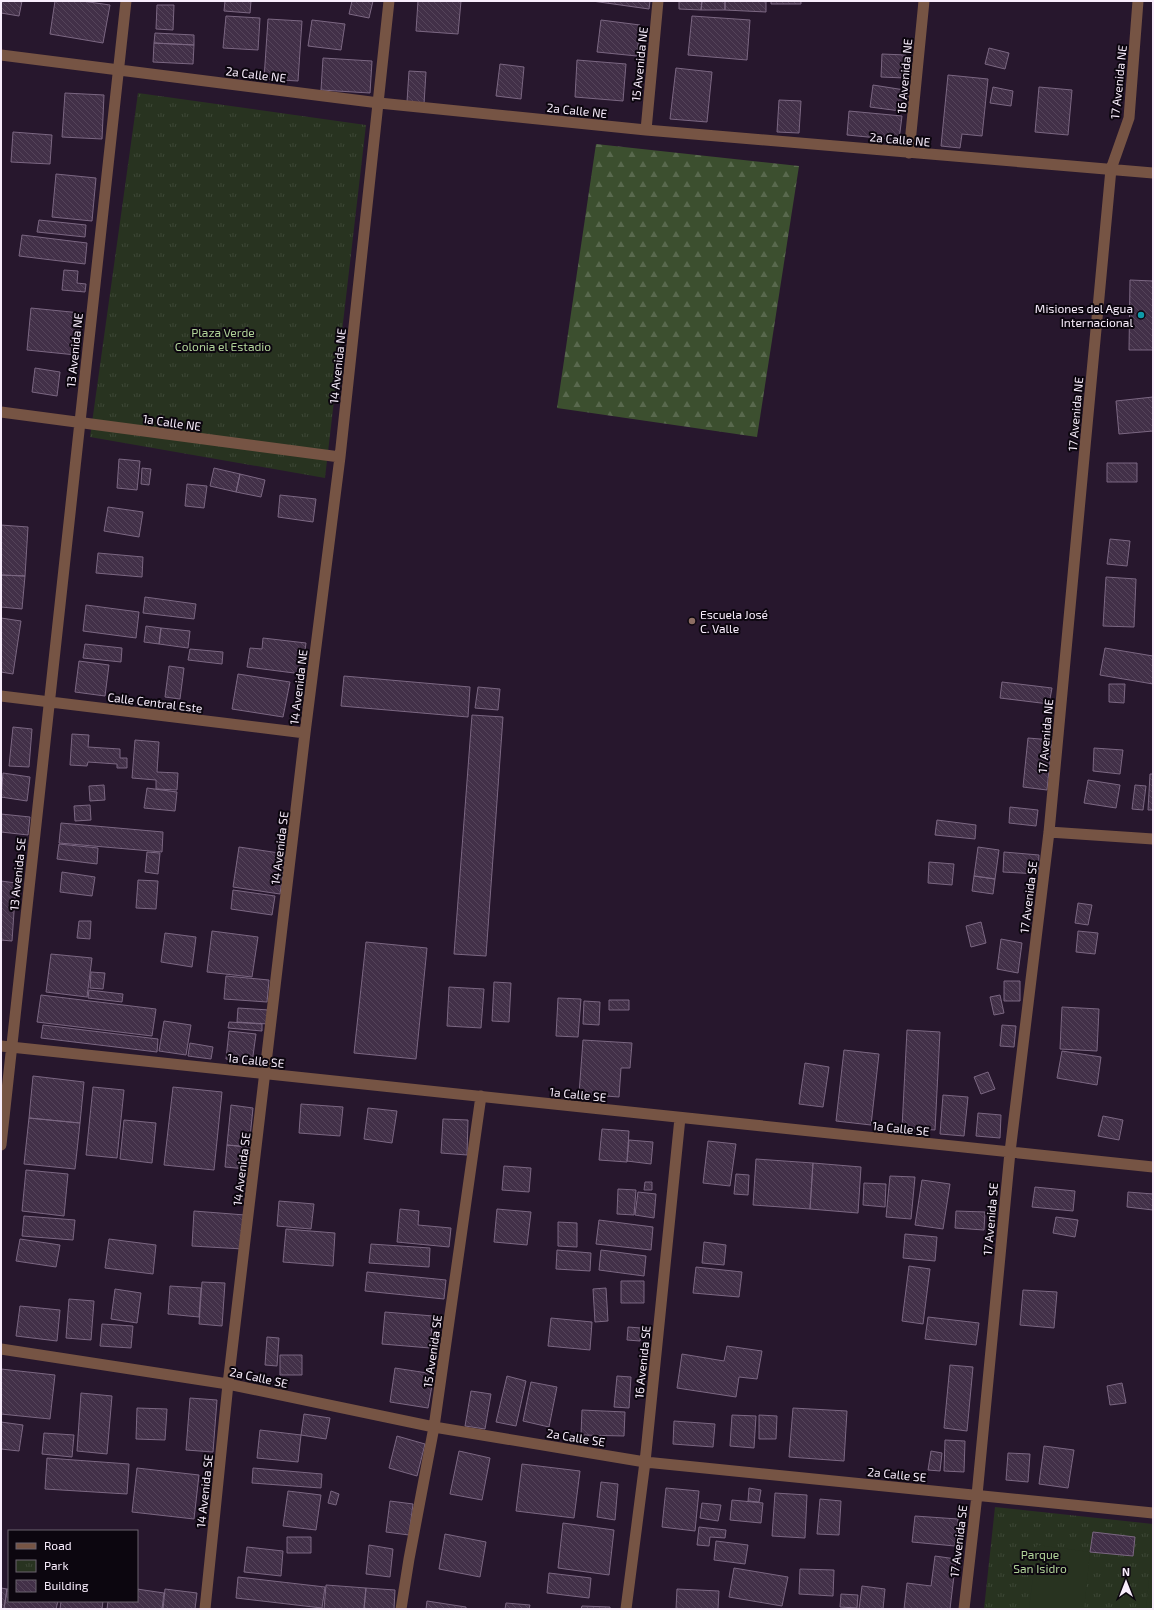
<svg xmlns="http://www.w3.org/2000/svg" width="1154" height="1610" font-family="'Exo 2',sans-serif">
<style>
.forest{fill:url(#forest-firs)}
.park{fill:url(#park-tufts)}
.pitch{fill:#283320}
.building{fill:url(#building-back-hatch);stroke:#7b6782}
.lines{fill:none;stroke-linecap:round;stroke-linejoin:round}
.minor{stroke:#765444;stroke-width:11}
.culture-dot{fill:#0f9aa8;stroke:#0c060f;stroke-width:1.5}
.education-dot{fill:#8d6e63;stroke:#0c060f;stroke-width:1.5}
.labels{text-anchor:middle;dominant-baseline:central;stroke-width:4;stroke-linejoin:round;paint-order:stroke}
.street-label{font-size:12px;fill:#f8edfc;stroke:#0c060f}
.poi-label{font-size:12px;fill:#f8edfc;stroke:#0c060f;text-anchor:end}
.park-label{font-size:12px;fill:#b0d298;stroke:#0c060f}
</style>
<defs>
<pattern id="forest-firs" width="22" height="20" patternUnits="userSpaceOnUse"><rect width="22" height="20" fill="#3c4f2f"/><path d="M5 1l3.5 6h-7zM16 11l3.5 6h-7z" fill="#59694e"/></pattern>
<pattern id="park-tufts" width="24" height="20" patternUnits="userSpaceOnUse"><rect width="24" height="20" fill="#283320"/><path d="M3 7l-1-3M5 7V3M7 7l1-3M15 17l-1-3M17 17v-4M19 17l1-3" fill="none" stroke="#3d4736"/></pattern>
<pattern id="building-back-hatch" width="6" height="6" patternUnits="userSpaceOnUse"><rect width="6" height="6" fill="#423048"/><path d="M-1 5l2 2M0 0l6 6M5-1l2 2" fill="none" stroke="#55445a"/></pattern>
</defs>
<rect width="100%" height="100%" fill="#27172d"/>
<path class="forest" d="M596,144L799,166L757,437L557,408Z"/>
<path class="park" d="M138,93L366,125L325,478L90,437Z
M995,1507L1153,1524V1609H984Z"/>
<path class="pitch" d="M1037,1545L1090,1552L1084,1609H1029Z
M1151,1560H1153V1609H1146Z"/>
<path class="building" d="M1,1H22L19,16L1,13Z
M55,1H82L110,5L103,43L50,34Z
M225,1H251L250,13L224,11Z
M352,1H373L369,18L349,14Z
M418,1H461L458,34L416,31Z
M592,1H650L649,9Z
M679,1H702L701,10L679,9Z
M702,1H725V10H701Z
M725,1H766V12L725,10Z
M771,1H801V4H771Z
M157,5H174L173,30L156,29Z
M226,16L260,18L258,50L223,48Z
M692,16L750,20L747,60L688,55Z
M268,19L302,21L298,81L264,79Z
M312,20L345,24L341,50L308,46Z
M601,20L640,25L637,56L597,52Z
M155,33L194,35V45L154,43Z
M154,43L194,45L193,64L153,62Z
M989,48L1009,53L1005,69L985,64Z
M882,54L906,55L905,78L881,77Z
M323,58L372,61L370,93L321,90Z
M577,60L626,64L623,101L575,97Z
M500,64L524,67L521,99L496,96Z
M676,68L712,72L707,122L670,119Z
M409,71L426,72L424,104L407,102Z
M948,75L988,79L982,136L962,134L960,148L941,146Z
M873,85L911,91L908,112L870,107Z
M993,87L1013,91L1011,106L990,103Z
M1039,87L1072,90L1068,135L1035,132Z
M65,93L104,95L102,139L62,137Z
M779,100L801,101L799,133L777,132Z
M849,111L902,116L899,140L847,135Z
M13,132L52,135L50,164L11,162Z
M56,174L96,178L92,221L52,217Z
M39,220L86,225L85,237L37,232Z
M22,235L87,243L85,264L19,256Z
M64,270L78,271L77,283L86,284L85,292L62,290Z
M1130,280L1153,281V350H1129Z
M31,308L81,313L76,355L27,350Z
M35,368L60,372L57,396L32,392Z
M1153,397V431L1119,434L1116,401Z
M119,459L140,461L137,490L117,488Z
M1107,463H1137V482H1107Z
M142,468L151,469L149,485L141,484Z
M214,468L240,474L236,492L210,486Z
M240,474L265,480L261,497L236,492Z
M187,484L207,486L204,508L185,506Z
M280,495L316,499L313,522L278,517Z
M108,507L143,512L139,537L104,531Z
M1,525L28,527L25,576L1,575Z
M1110,539L1130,541L1127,566L1107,564Z
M98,553L143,557L142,577L96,573Z
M1,575L25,576L22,609L1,607Z
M1106,577L1136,579L1134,627L1103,626Z
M145,597L196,604L194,619L143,613Z
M86,605L139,612L136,638L83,631Z
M1,618L21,621L13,674L1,672Z
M146,626L161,628L159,644L144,642Z
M161,628L190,631L188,648L159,644Z
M263,638L306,643L302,674L247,667L250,648L262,649Z
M85,644L122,648L121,662L83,658Z
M1105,648L1153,656V684L1100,675Z
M190,649L223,652L222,664L188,660Z
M79,661L109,665L105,696L75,692Z
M169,666L184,668L180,699L165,697Z
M238,674L290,682L283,717L232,709Z
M344,676L470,687L468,717L341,706Z
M1002,682L1052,688L1049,704L1000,698Z
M1109,684H1125L1124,703L1109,702Z
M478,687L500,689L498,710L475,708Z
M472,715L503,717L486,956L454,954Z
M13,727L32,729L29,767L9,766Z
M72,734L89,735L88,747L120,749V758H127V768H117V764L88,762L87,766L70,765Z
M1028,738L1052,740L1047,790L1023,787Z
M135,740L159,742L157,772L178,773L177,790L156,789V780L132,778Z
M1094,748L1123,750L1120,774L1093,771Z
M3,773L30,777L27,801L1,797Z
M1150,774H1153V810H1148Z
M1088,780L1120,785L1116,808L1084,803Z
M104,785L105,800L90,801L89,786Z
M1135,785L1146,786L1143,810L1132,809Z
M147,788L177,792L175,811L144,808Z
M90,805L91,820L75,821L74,806Z
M1010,807L1038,810L1036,826L1009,823Z
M1,814L30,817L28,835L1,832Z
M937,820L976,825L975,839L935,835Z
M61,823L163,832L162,852L59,843Z
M59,844L98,848L97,864L57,859Z
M239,847L286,854L280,894L233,887Z
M978,847L999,850L995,879L974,876Z
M147,852L160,853L158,874L145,872Z
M1004,852L1039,855L1038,874L1003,872Z
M929,862L954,864L952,885L928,883Z
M62,872L95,877L92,896L60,892Z
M974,876L995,879L993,894L972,891Z
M138,880L158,881L156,909L136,908Z
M1,881L16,883L12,941L1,940Z
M233,890L275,896L272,915L231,909Z
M1078,903L1092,905L1088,925L1075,923Z
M79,921H91L90,939L77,938Z
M981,922L986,943L971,947L966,926Z
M212,931L258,937L252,977L207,972Z
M1078,931L1098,933L1095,954L1076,952Z
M165,933L196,937L192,967L161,962Z
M1001,939L1022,943L1018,973L997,969Z
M366,942L427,948L416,1059L354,1053Z
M51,954L92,958L87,997L46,992Z
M91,972L105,973L103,989L90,988Z
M226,976L269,980L267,1002L224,999Z
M1004,981H1020V1001H1004Z
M494,982L511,983L509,1022L492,1021Z
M449,987L484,989L481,1028L447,1026Z
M89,990L123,994L122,1002L88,998Z
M41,995L156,1009L152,1036L37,1022Z
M1000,995L1004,1013L994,1015L990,997Z
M558,998L581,999L578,1037L556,1036Z
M609,1000H629V1010H609Z
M584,1001L600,1002L599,1025L583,1024Z
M1062,1007L1099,1009L1097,1051L1060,1049Z
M238,1008L269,1010L268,1024L237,1022Z
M164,1021L191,1025L186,1055L159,1051Z
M229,1022L262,1024V1031L228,1028Z
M43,1025L158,1039L157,1052L41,1038Z
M1002,1025L1016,1026L1014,1047L1000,1046Z
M907,1030L940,1032L935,1130L902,1128Z
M229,1031L256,1034L252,1063L226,1059Z
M583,1040L632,1043L630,1068H621L619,1097L579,1094Z
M190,1043L213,1047L211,1059L188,1056Z
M844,1050L879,1054L871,1125L836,1121Z
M1062,1051L1101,1057L1097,1085L1057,1078Z
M805,1063L829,1067L823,1107L799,1104Z
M988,1072L995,1089L981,1094L974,1077Z
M33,1076L84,1082L80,1123L29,1118Z
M93,1087L124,1090L117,1158L86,1155Z
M173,1087L222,1092L214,1170L164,1165Z
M943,1095L968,1097L964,1136L940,1134Z
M301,1104L343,1107L340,1136L299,1133Z
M231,1105L253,1108L249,1147L227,1145Z
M368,1108L397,1111L392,1143L364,1139Z
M978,1113L1001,1115L1000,1138L976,1136Z
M1103,1116L1123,1120L1119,1140L1098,1136Z
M29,1118L80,1123L75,1169L24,1164Z
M443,1119L468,1120L467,1155L441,1153Z
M124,1120L156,1123L152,1163L120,1159Z
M602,1129L629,1131L627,1162L599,1160Z
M629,1140L653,1142L651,1164L627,1161Z
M708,1141L736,1144L730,1186L703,1183Z
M227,1145L249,1147L247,1169L225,1167Z
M756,1159L813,1163L810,1209L753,1205Z
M813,1163L861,1167L858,1213L810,1209Z
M504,1166L531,1168L529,1192L502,1190Z
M26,1170L68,1174L64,1216L22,1211Z
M736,1174L749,1175L748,1195L734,1194Z
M890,1176L915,1177L911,1219L886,1217Z
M922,1180L950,1184L943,1229L915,1225Z
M645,1182H652V1190H644Z
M864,1183L886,1184L885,1207L863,1205Z
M1035,1187L1075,1191L1073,1211L1032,1207Z
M618,1189L636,1190L634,1215L617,1214Z
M638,1192L656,1194L654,1218L635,1215Z
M1128,1192L1153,1194V1210L1127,1207Z
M279,1201L314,1204L311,1229L277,1226Z
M400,1209L419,1211L418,1225L451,1228L449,1247L397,1242Z
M497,1209L531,1212L527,1245L494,1242Z
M194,1211L245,1215L243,1249L192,1246Z
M956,1211L985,1212L984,1230L955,1228Z
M24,1216L75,1220L73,1240L22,1236Z
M1056,1217L1078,1220L1075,1237L1053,1233Z
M599,1220L653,1227L651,1250L596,1244Z
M558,1222L577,1223V1247L558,1246Z
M286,1229L335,1233L333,1266L283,1262Z
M905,1234L937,1237L935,1261L903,1258Z
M20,1239L60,1245L56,1267L16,1261Z
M109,1239L156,1245L153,1274L105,1268Z
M704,1242L726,1245L724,1265L702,1263Z
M371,1244L430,1248L429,1267L369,1263Z
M557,1250L591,1253L590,1271L556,1269Z
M601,1250L646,1256L644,1276L599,1270Z
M909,1266L930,1269L923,1324L902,1321Z
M696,1267L742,1272L739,1297L693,1293Z
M367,1272L446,1280L444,1299L365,1291Z
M621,1281H644V1303H621Z
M202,1282L225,1283L222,1326L199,1324Z
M170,1286L201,1288L199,1317L168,1314Z
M606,1288L608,1321L595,1322L593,1289Z
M115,1289L141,1293L137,1323L111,1319Z
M1023,1290L1057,1292L1054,1328L1020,1325Z
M69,1299L94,1301L91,1340L66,1338Z
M20,1306L60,1310L57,1341L16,1336Z
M385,1312L433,1316L430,1348L382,1344Z
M928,1317L979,1323L976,1345L925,1339Z
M551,1318L592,1322L590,1350L548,1346Z
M102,1324L133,1326L131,1348L100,1346Z
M628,1327L641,1328L640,1341L627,1340Z
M267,1337L279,1338L277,1366L265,1365Z
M727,1346L762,1351L757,1379L739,1377L736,1397L677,1388L682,1354L724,1361Z
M280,1355H302V1375H280Z
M950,1365L973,1367L967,1431L944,1428Z
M395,1368L434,1374L428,1408L390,1402Z
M1,1369L55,1375L50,1419L1,1414Z
M507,1376L526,1381L516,1426L496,1422Z
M617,1376L631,1377L629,1408L614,1407Z
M531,1382L557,1387L549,1427L523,1421Z
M1122,1383L1126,1403L1110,1405L1107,1386Z
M471,1391L491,1394L485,1429L465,1426Z
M81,1393L112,1396L107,1454L77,1451Z
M190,1398L217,1400L213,1452L186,1450Z
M137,1408L167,1409L165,1440L136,1439Z
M793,1408L847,1411L844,1461L789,1457Z
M582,1410L625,1412L624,1436L581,1435Z
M304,1414L330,1418L326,1439L301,1435Z
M732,1415L756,1416L754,1448L730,1446Z
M759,1415L777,1416L776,1439H759Z
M674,1421L715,1424L713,1447L673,1444Z
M1,1422L23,1425L19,1451L1,1449Z
M260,1430L301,1435L298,1462L257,1458Z
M44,1433L74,1435L72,1457L42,1454Z
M397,1436L425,1444L417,1476L389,1468Z
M945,1440L965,1441L964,1472L944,1471Z
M1044,1446L1074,1450L1068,1488L1039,1484Z
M459,1451L490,1458L482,1500L450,1494Z
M931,1451L942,1453L940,1471L928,1470Z
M1008,1453L1030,1454L1028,1482L1006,1480Z
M47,1458L129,1464L127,1494L45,1489Z
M522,1464L580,1471L574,1518L516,1511Z
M137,1468L199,1475L194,1519L132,1512Z
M253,1468L322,1474L321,1488L252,1483Z
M601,1482L618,1484L615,1520L597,1517Z
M666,1488L699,1491L695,1531L662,1527Z
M749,1488L761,1490L759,1502L748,1501Z
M288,1491L321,1495L316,1530L283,1526Z
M331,1491L339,1494L336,1505L328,1503Z
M775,1493L807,1495L805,1538L772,1536Z
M820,1499L841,1501L839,1535L817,1534Z
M732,1500L763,1503L761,1523L730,1520Z
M390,1501L413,1504L409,1535L386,1532Z
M702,1503L721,1505L718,1521L700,1518Z
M915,1516L958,1519L955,1546L912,1542Z
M563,1523L614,1530L609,1575L558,1568Z
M699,1527L726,1530L725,1538L710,1537L709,1546L697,1545Z
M1093,1532L1135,1537L1133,1556L1090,1552Z
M445,1534L486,1542L480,1577L439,1569Z
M287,1537H311V1553H287Z
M716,1541L748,1545L745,1564L714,1560Z
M369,1545L393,1549L390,1577L366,1574Z
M247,1547L283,1551L281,1576L244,1572Z
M935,1556L956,1559L950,1609H904L907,1583L931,1586Z
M734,1568L788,1577L782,1606L729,1597Z
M800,1569L834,1570L833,1596L799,1594Z
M549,1573L591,1578L589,1598L547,1593Z
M238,1577L325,1587L322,1608L236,1598Z
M326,1585L366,1588L364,1609H324Z
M862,1586L885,1589L883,1609H859Z
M1,1588L7,1589L4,1609H1Z
M366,1588L395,1590L394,1609H364Z
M7,1589H9V1601H58L56,1609H4Z
M137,1589L164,1593L162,1609H107L108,1601H137Z
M165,1589L197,1593L195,1609H163Z
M677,1589L719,1591L718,1609H676Z
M841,1594L858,1595L857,1608L840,1607Z
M61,1601H103L102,1609H60Z
M427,1601L466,1607V1609H426Z
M506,1603L530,1605L529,1609H505Z
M582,1606L610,1607V1609H581Z"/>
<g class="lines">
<path class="minor" d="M1,55L379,103L646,130L1153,173
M646,130L658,1
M909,153L924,1
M1,412L340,457
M1,696L305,733
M1049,832L1153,839
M1,1046L1153,1167
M1,1145L126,1
M1,1349L228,1384L434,1427L645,1462L1153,1513
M205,1609L228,1384L305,733L340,457L389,1
M401,1609L409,1559L434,1427L481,1096
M626,1609L645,1462L680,1118
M964,1609L977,1495L1010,1152L1049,832L1111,169L1129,118L1138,1"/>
</g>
<circle class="culture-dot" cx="1141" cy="315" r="4"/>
<circle class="education-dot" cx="692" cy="621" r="4"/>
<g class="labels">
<g class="street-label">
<text transform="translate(639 64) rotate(-84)">15 Avenida NE</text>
<text transform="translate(256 74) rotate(7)">2a Calle NE</text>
<text transform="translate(904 76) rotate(-85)">16 Avenida NE</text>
<text transform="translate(1118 82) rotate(-84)">17 Avenida NE</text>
<text transform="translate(577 110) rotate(6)">2a Calle NE</text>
<text transform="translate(900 139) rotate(5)">2a Calle NE</text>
<text transform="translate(74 350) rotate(-84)">13 Avenida NE</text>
<text transform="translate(337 366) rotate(-84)">14 Avenida NE</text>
<text transform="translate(1075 414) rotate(-85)">17 Avenida NE</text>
<text transform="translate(172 422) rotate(8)">1a Calle NE</text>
<text transform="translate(298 687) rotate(-83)">14 Avenida NE</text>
<text transform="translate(155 702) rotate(7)">Calle Central Este</text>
<text transform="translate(1045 736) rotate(-85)">17 Avenida NE</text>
<text transform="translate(279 848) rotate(-83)">14 Avenida SE</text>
<text transform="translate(17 874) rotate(-84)">13 Avenida SE</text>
<text transform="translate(1028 897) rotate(-83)">17 Avenida SE</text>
<text transform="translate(256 1060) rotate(6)">1a Calle SE</text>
<text transform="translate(578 1094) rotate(6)">1a Calle SE</text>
<text transform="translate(901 1128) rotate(6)">1a Calle SE</text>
<text transform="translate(241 1169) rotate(-83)">14 Avenida SE</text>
<text transform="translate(990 1219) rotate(-85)">17 Avenida SE</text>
<text transform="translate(432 1351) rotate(-82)">15 Avenida SE</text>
<text transform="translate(642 1362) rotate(-84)">16 Avenida SE</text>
<text transform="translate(259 1377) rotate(12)">2a Calle SE</text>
<text transform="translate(576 1437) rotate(9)">2a Calle SE</text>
<text transform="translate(897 1474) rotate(6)">2a Calle SE</text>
<text transform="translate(204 1491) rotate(-84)">14 Avenida SE</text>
<text transform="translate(958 1541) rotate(-83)">17 Avenida SE</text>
</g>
<g class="poi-label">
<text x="1133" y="308">Misiones del Agua<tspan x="1133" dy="14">Internacional</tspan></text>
<text x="700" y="614" text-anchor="start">Escuela José<tspan x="700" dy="14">C. Valle</tspan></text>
</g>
<g class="park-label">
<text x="223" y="332">Plaza Verde<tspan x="223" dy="14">Colonia el Estadio</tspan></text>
<text x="1040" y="1554">Parque<tspan x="1040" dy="14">San Isidro</tspan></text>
</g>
</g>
<rect width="1154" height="1610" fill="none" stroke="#f8edfc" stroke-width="4"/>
<rect x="8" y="1530" width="130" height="72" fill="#0c060f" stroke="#6a626e"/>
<rect x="16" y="1543" width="20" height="6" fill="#765444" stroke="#6a626e"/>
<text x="44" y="1550" font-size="12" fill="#f8edfc">Road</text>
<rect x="16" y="1560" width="20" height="12" fill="url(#park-tufts)" stroke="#6a626e"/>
<text x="44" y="1570" font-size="12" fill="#f8edfc">Park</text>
<rect x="16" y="1580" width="20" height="12" fill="url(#building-back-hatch)" stroke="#6a626e"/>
<text x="44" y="1590" font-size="12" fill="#f8edfc">Building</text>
<g transform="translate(1126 1582)" stroke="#0c060f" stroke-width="3" paint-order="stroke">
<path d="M0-3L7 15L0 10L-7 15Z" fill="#f8edfc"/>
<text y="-6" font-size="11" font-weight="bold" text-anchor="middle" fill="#f8edfc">N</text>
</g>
</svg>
